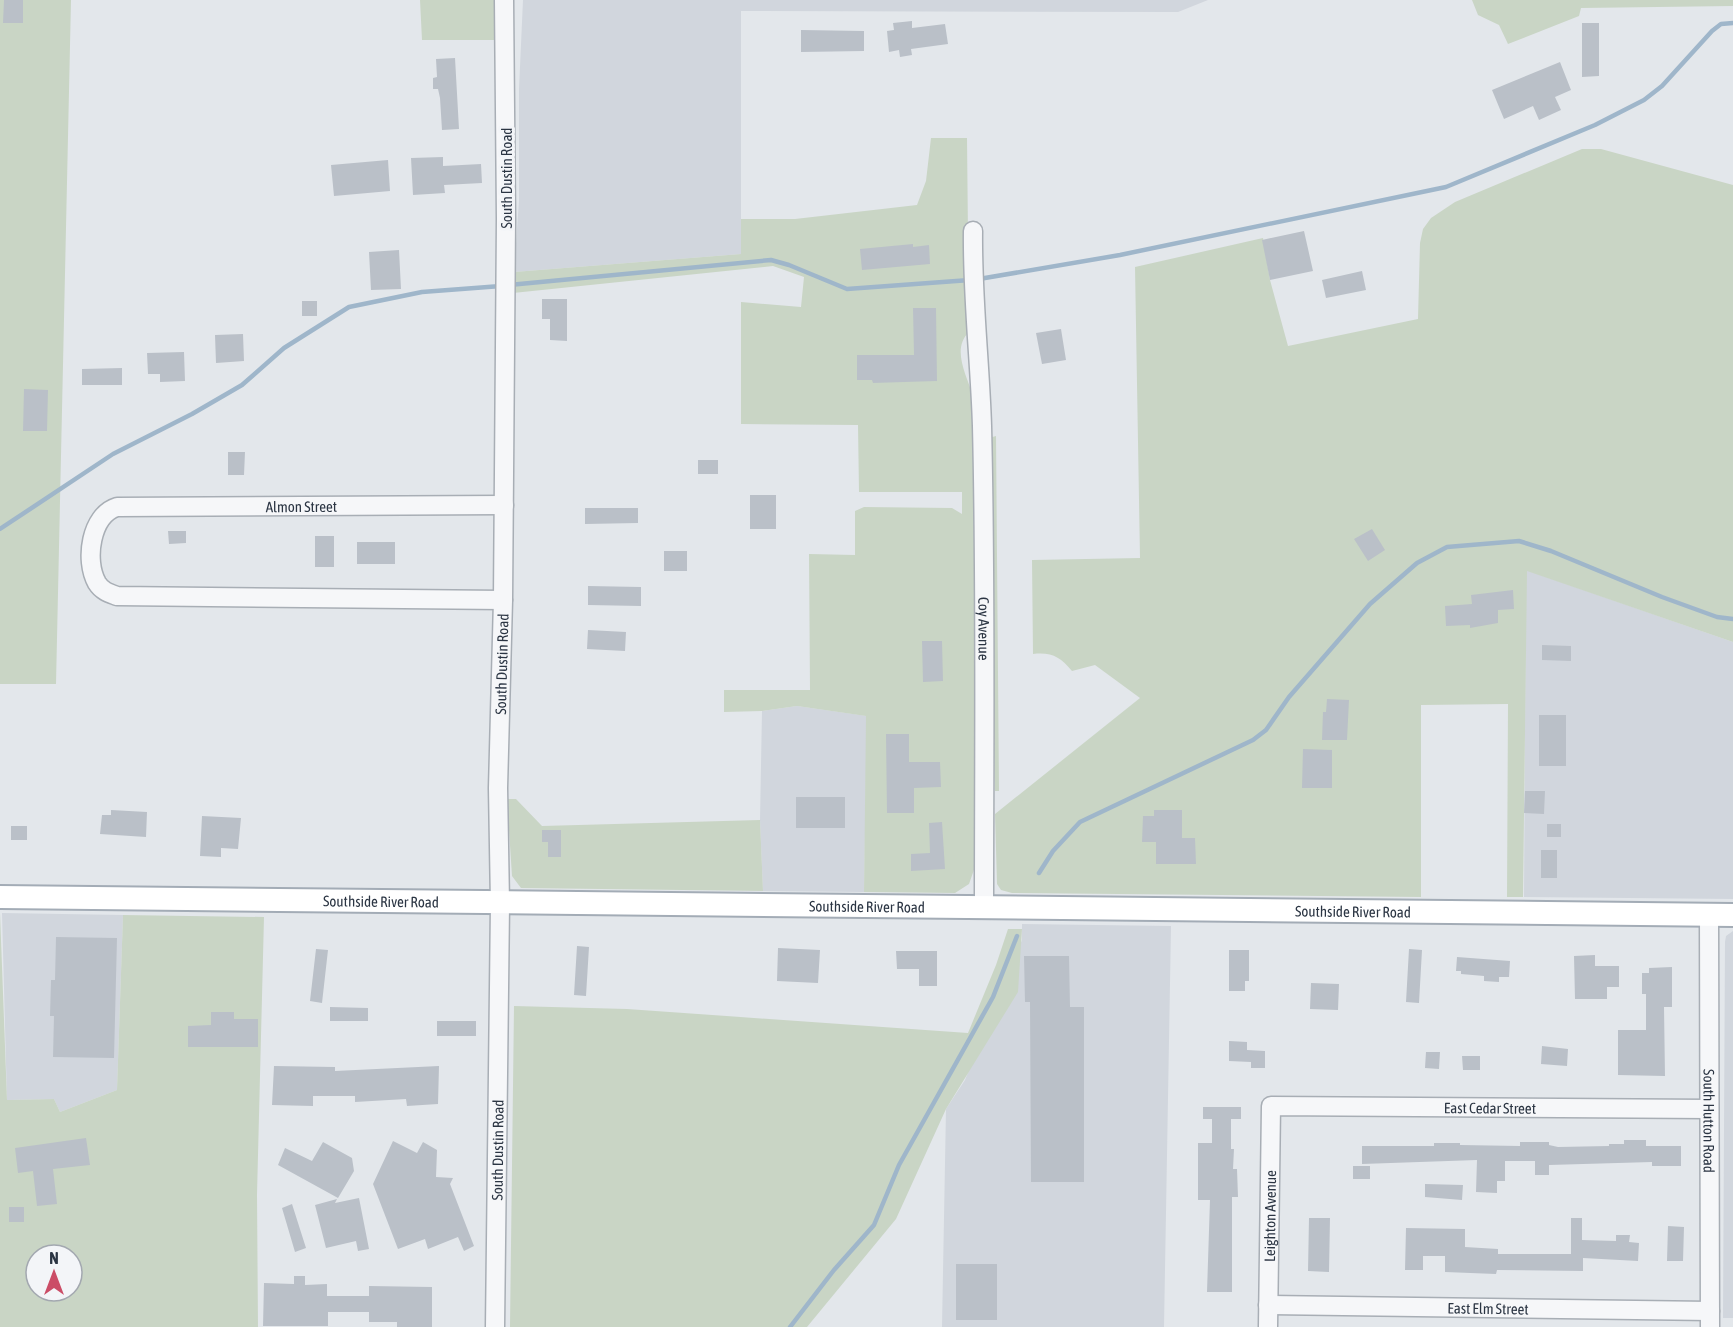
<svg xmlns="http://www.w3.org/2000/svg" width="1733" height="1327" font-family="'Asap Condensed',sans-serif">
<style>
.built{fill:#d1d6dd}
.green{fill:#c9d5c5;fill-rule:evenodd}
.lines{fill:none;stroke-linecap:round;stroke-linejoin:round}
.stream{stroke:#9fb6ca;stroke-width:4.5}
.building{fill:#bac0c8}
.minor-casing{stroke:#a8aeb5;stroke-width:21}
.major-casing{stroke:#a3acb6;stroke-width:26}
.minor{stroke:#f6f7f9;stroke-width:18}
.major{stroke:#fff;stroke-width:22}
.labels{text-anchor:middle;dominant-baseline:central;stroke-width:6;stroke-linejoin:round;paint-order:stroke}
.street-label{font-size:15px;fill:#2b3543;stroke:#f3f5f8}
</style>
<rect width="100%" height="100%" fill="#e3e7eb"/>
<path class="built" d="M523,0H1208L1178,12L741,11V254L514,272L519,201V89Z
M1526,570L1733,642V899L1524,897Z
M797,706L867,716L864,892L763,891L760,820L762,711Z
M2,913L123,915L117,1090L60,1112L54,1099L7,1100Z
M1022,924L1171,926L1164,1327H942L946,1109L965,1080L1022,940Z
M1733,931V1318H1723L1725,942L1726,936Z"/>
<path class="green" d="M0,0H71L56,684H0Z
M420,0H500V40H422Z
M1472,0H1733V6L1581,8L1579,16L1508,44L1499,25L1478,15Z
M931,138H967L969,332C951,349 967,376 973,396L976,864L969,884L955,893L864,892L866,716L797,706L762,711L724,712V690H810L809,554L855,555V511L864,507L952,508L962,514V492H859L858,425L741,424V302L801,307L804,277L773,266L513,293L514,272L741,254V219H795L917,205L926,181Z
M1582,149H1601L1733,185V642L1527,571L1523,897H1507L1508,704L1421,705V897L1012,893L1001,890L997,884L995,814L1140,698L1095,665L1072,671C1060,657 1052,652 1033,654L1032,560L1140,558L1135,267L1263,238L1270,280L1288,346L1418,319L1420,243L1423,229L1431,218L1455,202Z
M996,436L999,791H995L989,438Z
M507,799H516L542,826L760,820L763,891L521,888L512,876Z
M0,913L7,1100L54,1099L60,1112L117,1090L123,915L264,917L257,1195L258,1327H0ZM36,1255H72V1291H36Z
M1008,929H1022L1018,992L946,1109L896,1219L807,1327H510L514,1006L627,1009L968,1033L996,965Z"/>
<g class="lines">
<path class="stream" d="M979,279L1120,255L1446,187L1595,125L1644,100L1662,86L1712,31L1721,24L1733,23
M509,285L771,260L789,265L847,289L970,280
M0,529L113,454L192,414L242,385L284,348L349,307L422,292L501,286
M1039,873L1053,851L1080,822L1253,740L1266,730L1289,697L1370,604L1417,563L1447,547L1519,541L1551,551L1662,597L1717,617L1733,619
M790,1327L834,1270L874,1225L899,1165L993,997L1017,936"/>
</g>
<path class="building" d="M4,0H23V23H3Z
M912,21V28L945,24L948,44L911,49L912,55L900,57L899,50L889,52L887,31L894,30L893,23Z
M1582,23H1599V76L1582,77Z
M801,30L864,31V51L801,52Z
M455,58L459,129L442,130L440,98L438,89H433V78L437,77L436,59Z
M1560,62L1571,90L1555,97L1561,110L1539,120L1533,106L1504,119L1492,90Z
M443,157V166L481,164L482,183L444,185L445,193L413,195L411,158Z
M388,160L390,191L334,196L331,165Z
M1304,231L1313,271L1270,280L1262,240Z
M913,244V247L929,245L930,264L862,270L860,249Z
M399,250L401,289L371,290L369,252Z
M1362,271L1366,290L1326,298L1322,280Z
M542,299H567V341L550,340V319H542Z
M302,301H317V316H302Z
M913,308H936L937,381L873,383L872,380H857V355H914Z
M1061,329L1066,360L1042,364L1036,333Z
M243,334L244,361L216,363L215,335Z
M184,352L185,381L160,382V374H148L147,353Z
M122,368V385H82V369Z
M24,389L48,390L47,431H23Z
M228,452H245L244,475H228Z
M698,460H718V474H698Z
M750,495H776V529H750Z
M585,508H638V523L585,524Z
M1372,529L1385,550L1368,561L1354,539Z
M168,531H186V543L169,544Z
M315,536H334V567H315Z
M357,542H395V564H357Z
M664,551H687V571H664Z
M588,586L641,587V606L588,605Z
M1513,590L1514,609L1498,610V623L1470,628V625L1446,626L1445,606L1472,604L1471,595Z
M588,630L626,632L625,651L587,649Z
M922,641H942L943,681L923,682Z
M1542,645L1571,646V661L1542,660Z
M1327,699L1349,700L1347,740H1322L1323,712H1326Z
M1539,715H1566V766H1539Z
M886,734H909V762H940L941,787L914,788V813H887Z
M1303,749L1332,750V788H1302Z
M1525,791H1545L1544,814L1524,813Z
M796,797H845V828H796Z
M111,810L147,812L146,837L100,834L102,815H111Z
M1154,810H1182V838H1195L1196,864H1156V842H1142L1143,816H1154Z
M202,816L241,818L238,849L221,848V857L200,856Z
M942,822L945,869L911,871V854L930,853L929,823Z
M1547,824H1561V837H1547Z
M11,826H27V840H11Z
M542,830H561V857H548V842H542Z
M1541,850H1557V878H1541Z
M56,937L117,938L114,1058L53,1057L54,1016H50L51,980H55Z
M577,946L589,947L586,996L574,995Z
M778,948L820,950L818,983L777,981Z
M316,949L328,950L322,1003L310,1001Z
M1409,949L1422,950L1419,1003L1406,1002Z
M1229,950H1249V981H1245V991H1229Z
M896,951H937V986H919V969H897Z
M1595,955V966H1619V987H1607V999H1575L1574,956Z
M1024,956H1069L1070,1007H1084V1182H1031L1030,1002H1025Z
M1457,957L1510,961L1509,977H1499V982L1484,981V976L1461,974V971H1456Z
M1672,967V1007H1664L1665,1076L1618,1075V1030H1646V994H1642V973H1649V968Z
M1311,983L1339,984L1338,1010L1310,1009Z
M330,1007L368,1008V1021H330Z
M211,1012H234V1019H258V1047H188V1026L211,1025Z
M437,1021H476V1036H437Z
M1229,1041L1247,1042V1050L1265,1051V1068H1251V1062L1229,1061Z
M1542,1046L1568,1049L1567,1066L1541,1064Z
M1426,1052H1440L1439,1069L1425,1068Z
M1462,1056H1480V1070H1463Z
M274,1066L335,1067V1071L439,1066L438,1104L407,1106L406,1099L355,1102V1096H313V1106L272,1105Z
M1203,1107H1241V1119H1231V1149H1234L1233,1169H1237L1238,1197H1232V1292H1207L1210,1200H1198V1143H1212V1119H1203Z
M86,1138L90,1165L53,1169L57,1204L37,1206L33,1171L18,1173L15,1148Z
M1624,1140H1646V1146H1681V1166H1652V1162L1549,1165V1175H1535V1161H1505V1181H1497V1193L1476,1192L1477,1160L1362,1164V1146H1434V1143H1460V1145L1520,1146V1142H1549V1145L1558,1147L1609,1146V1144H1624Z
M393,1141L417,1153L423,1142L437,1150L436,1177L453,1178L450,1184L474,1246L464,1251L458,1237L428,1249L425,1239L398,1249L373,1184Z
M323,1142L352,1158L354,1171L338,1198L278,1165L285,1148L312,1161Z
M1353,1166H1370V1179H1353Z
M1425,1184L1463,1185L1462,1200L1425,1197Z
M359,1198L369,1249L358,1251L356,1241L326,1248L315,1205L337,1199L335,1203Z
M292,1204L306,1248L295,1252L282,1208Z
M9,1207H24V1222H9Z
M1309,1218H1330L1329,1272L1308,1271Z
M1571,1218H1582V1240L1616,1241V1235H1630L1629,1242L1639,1243L1638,1261L1583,1258V1271L1497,1270L1496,1274L1445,1272V1256H1423V1270H1405L1406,1228L1465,1229V1247L1498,1249V1254H1571Z
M1668,1226L1684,1227L1683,1261H1667Z
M956,1264H997V1320H956Z
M294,1276H305V1285L327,1284V1296H369V1286L432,1287V1327H397V1322H369V1312H328V1326H263L264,1283L294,1284Z"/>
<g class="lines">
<g class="minor-casing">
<g id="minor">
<path id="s1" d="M973,231C972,296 980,361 982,426C986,587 984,748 984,909"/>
<path id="s2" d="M503,600L117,596C109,593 102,591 97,583C84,560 91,515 117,507L504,505"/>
<path id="s3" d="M1709,914L1710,1327"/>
<path id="s4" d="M1268,1305L1710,1311"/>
<path id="s5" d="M495,1327L500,904L498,788L503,600L506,219L504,0"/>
<path id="s6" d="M1268,1327L1271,1106L1709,1109"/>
</g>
</g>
<g class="major-casing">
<g id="major">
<path id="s7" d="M0,897L1733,915"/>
</g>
</g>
<use href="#minor" class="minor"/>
<use href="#major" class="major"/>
</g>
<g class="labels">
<g class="street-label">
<text transform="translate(506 178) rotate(-90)">South Dustin Road</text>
<text stroke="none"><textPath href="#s2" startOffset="682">Almon Street</textPath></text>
<text stroke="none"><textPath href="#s1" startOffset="398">Coy Avenue</textPath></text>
<text stroke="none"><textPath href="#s5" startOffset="663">South Dustin Road</textPath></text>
<text stroke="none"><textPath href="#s7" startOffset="381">Southside River Road</textPath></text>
<text stroke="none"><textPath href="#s7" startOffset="867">Southside River Road</textPath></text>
<text stroke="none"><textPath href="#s7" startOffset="1353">Southside River Road</textPath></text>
<text stroke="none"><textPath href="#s6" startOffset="440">East Cedar Street</textPath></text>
<text stroke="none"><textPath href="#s3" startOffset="207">South Hutton Road</textPath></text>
<text stroke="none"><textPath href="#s5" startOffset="177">South Dustin Road</textPath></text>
<text stroke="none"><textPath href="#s6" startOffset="111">Leighton Avenue</textPath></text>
<text stroke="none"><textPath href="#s4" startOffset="220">East Elm Street</textPath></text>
</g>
</g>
<g transform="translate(54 1273)"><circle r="28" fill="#f3f5f8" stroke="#a3a8b0" stroke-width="1.5"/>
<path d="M0-4.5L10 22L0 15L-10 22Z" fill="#cb4d67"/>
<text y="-9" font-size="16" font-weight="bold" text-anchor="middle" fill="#2b3543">N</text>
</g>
</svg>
